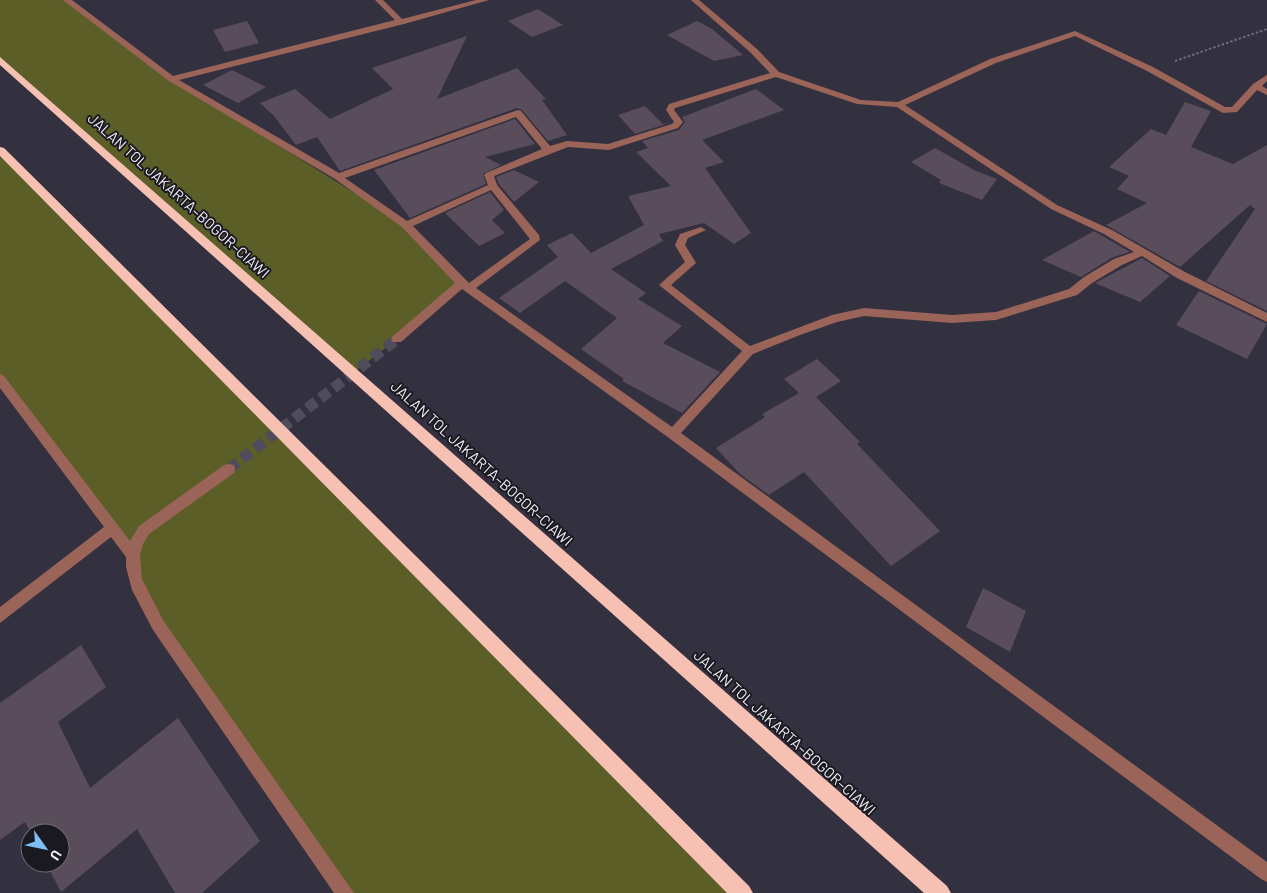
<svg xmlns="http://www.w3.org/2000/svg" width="1267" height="893" font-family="Barlow,sans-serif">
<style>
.green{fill:#5b5e26}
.building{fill:#5a4d5b}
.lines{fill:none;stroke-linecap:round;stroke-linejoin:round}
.street-tunnel{stroke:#4f4c5c;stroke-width:11;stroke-dasharray:11 5.5;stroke-linecap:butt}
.path{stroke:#6d6a79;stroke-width:2;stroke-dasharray:2.5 2;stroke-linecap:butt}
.street{fill:#9b6458;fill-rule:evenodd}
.highway{fill:#f6c0b3;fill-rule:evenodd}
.labels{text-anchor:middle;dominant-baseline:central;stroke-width:4;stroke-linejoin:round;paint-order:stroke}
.street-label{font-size:15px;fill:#f0eef9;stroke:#1b1920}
</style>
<rect width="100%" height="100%" fill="#333040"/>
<path class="green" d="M0,0H67L172,79L406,225L462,283L397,339L353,373L0,59Z
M0,148L742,893H345L139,595L132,554L0,379Z"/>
<path class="building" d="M538,9L563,25L532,37L508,21Z
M247,21L259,43L225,52L213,30Z
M697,21L712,29L743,55L714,61L667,35Z
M467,36L437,99L517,68L546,99L542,100L567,135L548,141L522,110L517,108L340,171L317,137L296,145L274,116L260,103L295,89L330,119L393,89L372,68Z
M232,70L266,87L238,103L203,85Z
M756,89L784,110L702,140L724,162L705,168L751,233L734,244L704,223L659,234L663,241L611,269L646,293L638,299L682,326L663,343L720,372L682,413L622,381L624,379L581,349L617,318L565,281L520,313L499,298L558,257L547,245L572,233L591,253L644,225L628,196L671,186L636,152L648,148L642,141L679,130L685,122L682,117Z
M1185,102L1211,111L1191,147L1233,164L1267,145V311L1206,281L1255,209L1250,205L1180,267L1106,225L1147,203L1117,189L1129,176L1109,167L1151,129L1166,135Z
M645,106L663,124L672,122L635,134L618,115Z
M515,119L535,144L485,157L501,165L483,174L486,184L410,218L374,170Z
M935,148L976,171L997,179L982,200L939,183L941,180L911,162Z
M514,170L539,182L514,202L499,184L496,177Z
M490,192L504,210L492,220L505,233L479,246L445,213Z
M1094,231L1130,252L1113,257L1081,277L1042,260Z
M1142,258L1170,276L1140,302L1095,283Z
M1199,291L1267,324L1247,359L1176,325Z
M817,359L841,381L816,397L860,442L857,444L940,531L891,566L804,472L769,495L740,474L716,448L765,417L762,414L799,393L784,379Z
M983,588L1026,611L1010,652L966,627Z
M81,645L106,687L58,722L90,788L178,718L260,841L202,893H175L137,829L61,892L46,863H60V833H31L25,822L0,840V703Z"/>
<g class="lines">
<path class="street-tunnel" d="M229,469L397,339"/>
<path class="path" d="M1175,61L1267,29"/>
<path class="street" d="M63,0H72L173,76L395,20L375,0H383L402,19L476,0H489L404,24L179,80L339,173L518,110L521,111L550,146L567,141L608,144L672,124L674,122L666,110L669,104L770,73L751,53L691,0H699L757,49L779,72L861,100L898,102L990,59L1075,31L1153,67L1225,107H1232L1253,84L1267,75V81L1262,86L1267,89V95L1257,90L1237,112L1223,113L1147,71L1075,36L996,63L905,105L1057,205L1112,230L1185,272L1267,313V322L1177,278L1142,256L1122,265L1092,283L1077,295L996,320L952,323L864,316L837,322L800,335L753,354L681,433L1267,862V882L1261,879L669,438L462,289L401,342H393L391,339L393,336L455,283L402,227L335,179L169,81ZM776,77L857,104L897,107L1051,209L1104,234L1134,252L1114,259L1084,277L1069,289L996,312L952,315L864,308L832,315L750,346L671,285L696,263L685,245L688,238L706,230L701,227L680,234L675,245L685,262L659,285L742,351L672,427L476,288L540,240L539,235L497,185L494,176L568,147L609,150L678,128L683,122L674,110L675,108ZM516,117L542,149L486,173L484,175L488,185L407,221L345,178ZM491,190L530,239L469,283L413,226Z
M0,374L4,376L130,541L139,526L224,465L229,464L234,465L235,469L234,473L149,534L143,544L140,555L142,579L163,620L354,893H334L153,630L132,590L126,567V557L111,537L0,623V607L104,527L0,388Z"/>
<path class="highway" d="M0,57L947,886L951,893H924L0,65Z
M0,147L4,148L749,886L753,893H727L0,156Z"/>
</g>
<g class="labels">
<g class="street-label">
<text transform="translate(179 195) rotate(42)">JALAN TOL JAKARTA–BOGOR–CIAWI</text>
<text transform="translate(482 463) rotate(42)">JALAN TOL JAKARTA–BOGOR–CIAWI</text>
<text transform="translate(785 732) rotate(42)">JALAN TOL JAKARTA–BOGOR–CIAWI</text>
</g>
</g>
<g transform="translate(45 848) rotate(123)"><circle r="24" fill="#1b1920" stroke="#706e77"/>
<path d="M0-4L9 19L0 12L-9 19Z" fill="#7cbef9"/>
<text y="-8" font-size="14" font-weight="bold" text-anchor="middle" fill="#f0eef9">U</text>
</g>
</svg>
